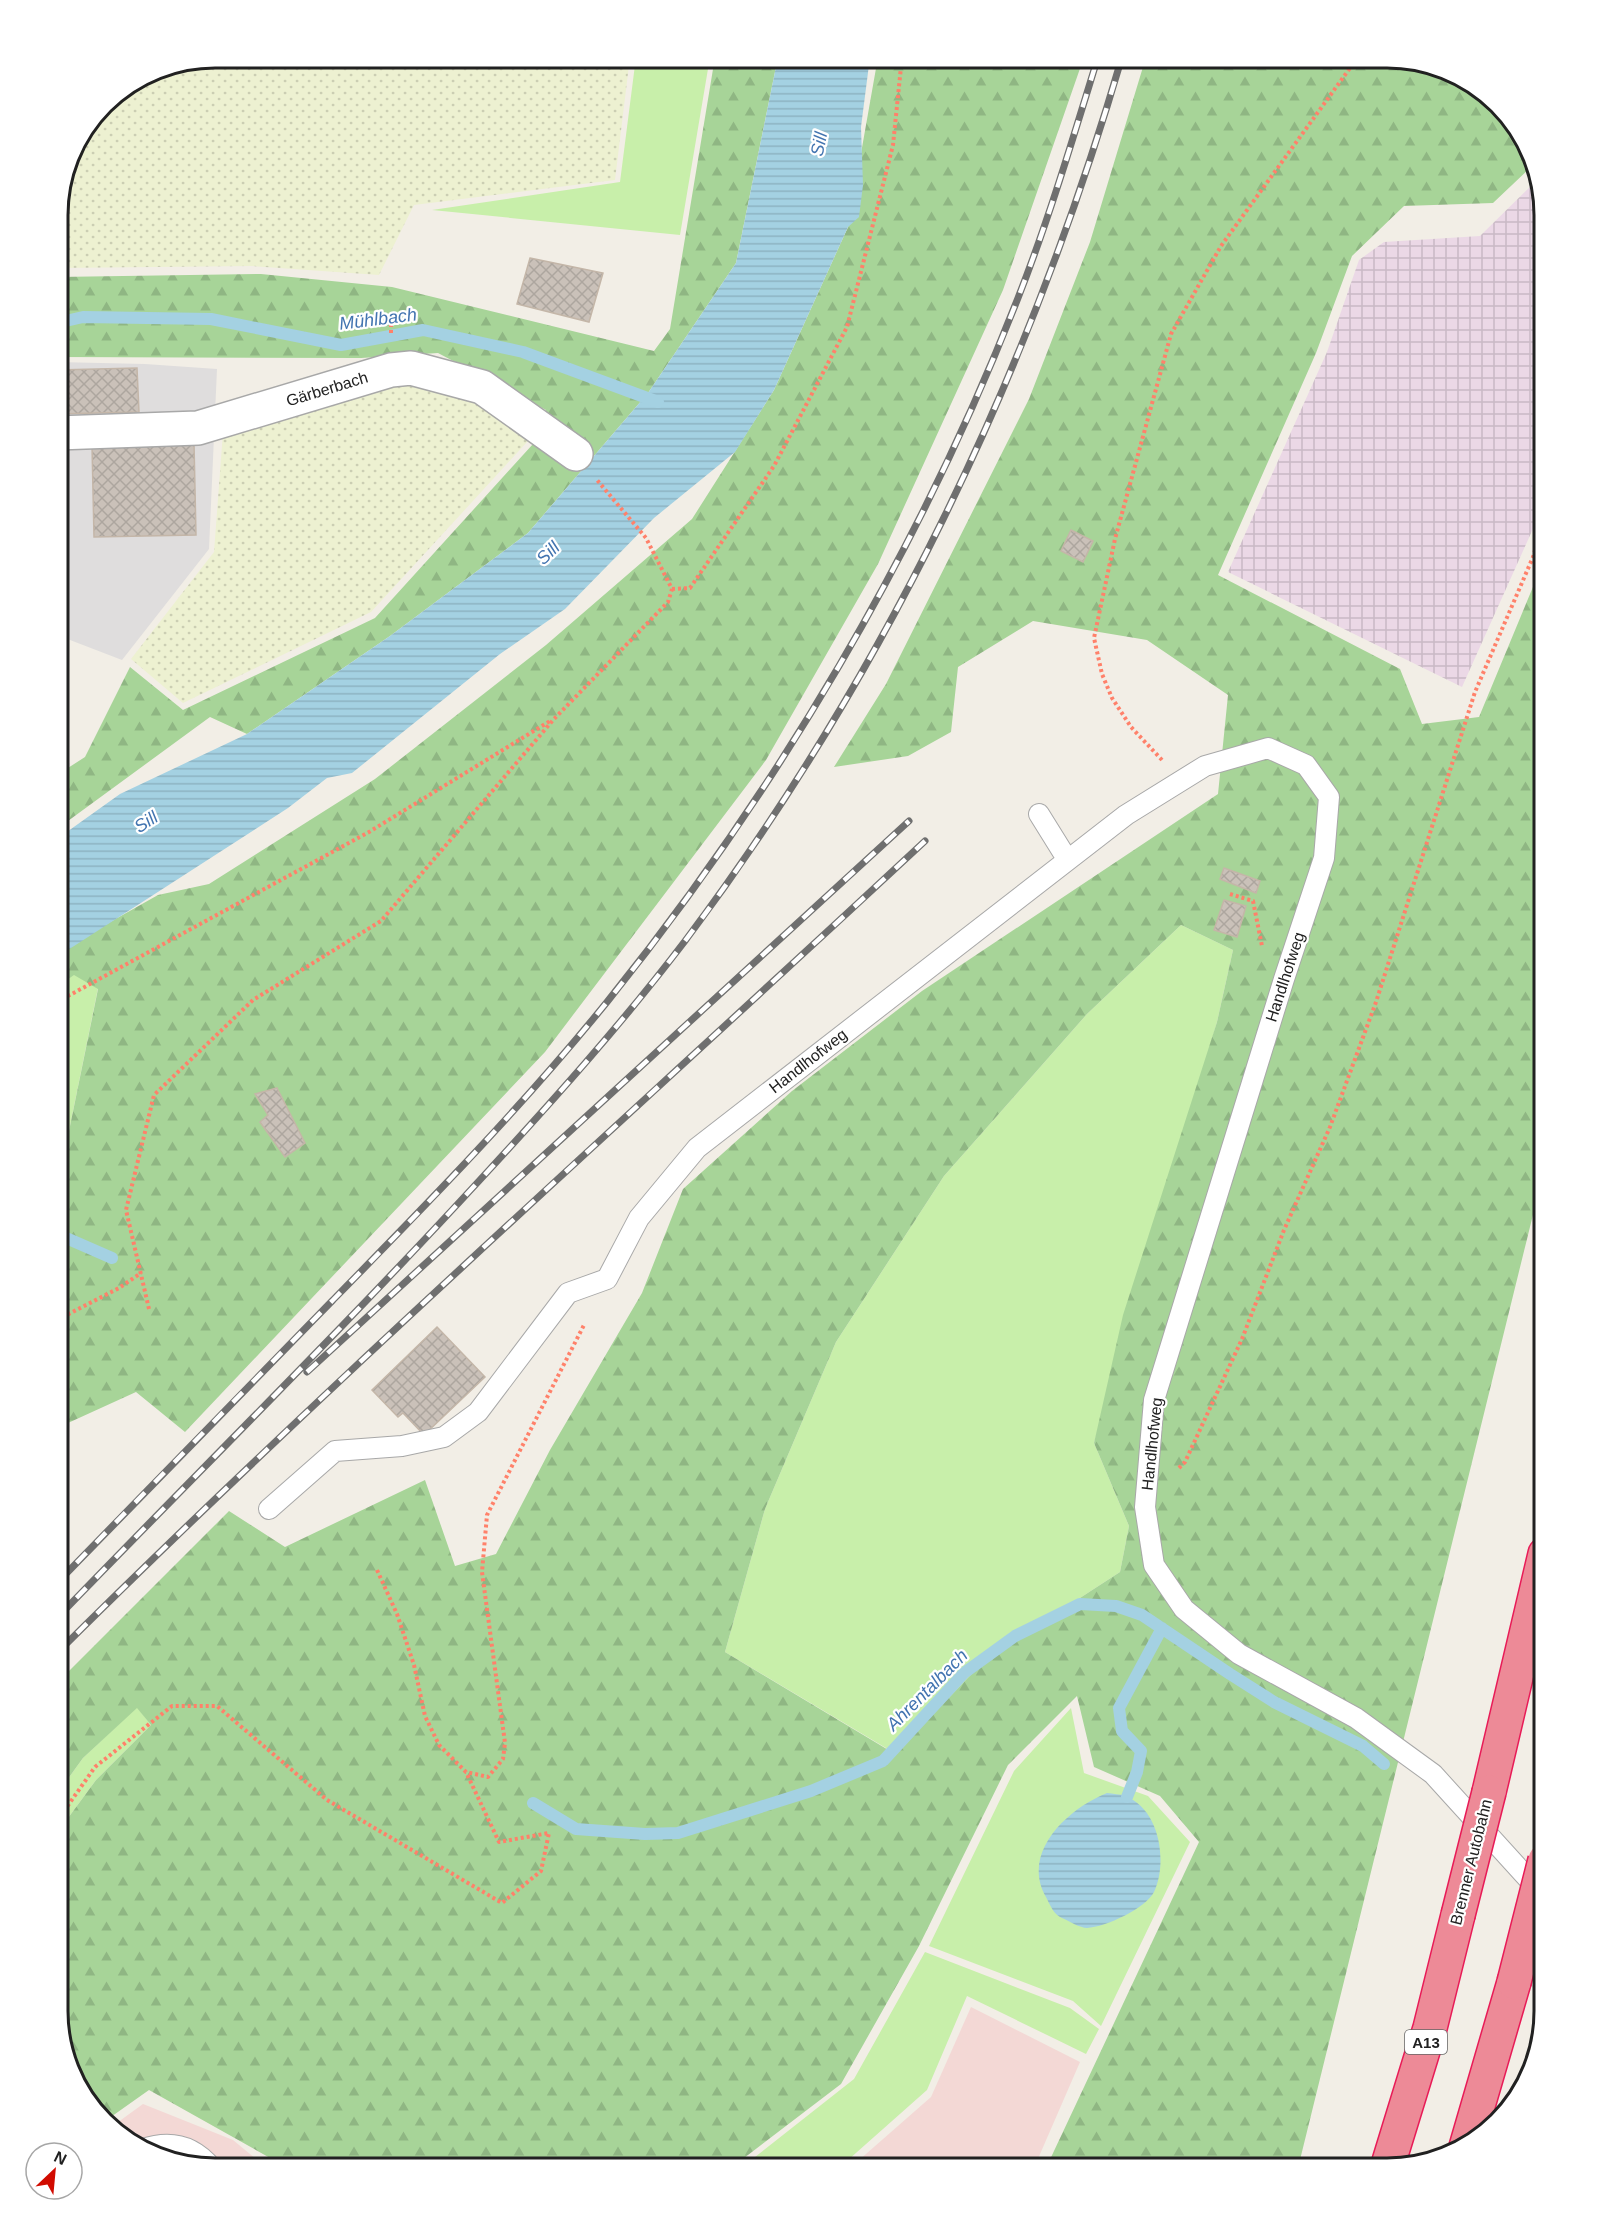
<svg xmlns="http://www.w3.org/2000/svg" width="1602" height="2225" font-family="Helvetica,sans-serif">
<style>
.residential{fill:#dfdddd}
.commercial{fill:#f3d8d5}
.industrial{fill:url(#industrial-grid)}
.farmland{fill:url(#farmland-dots)}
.grass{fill:#c8efaa}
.forest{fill:url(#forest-firs);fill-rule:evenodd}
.water{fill:url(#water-rules)}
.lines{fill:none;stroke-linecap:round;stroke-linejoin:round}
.stream{stroke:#a4d1e2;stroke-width:12}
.building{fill:url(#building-cross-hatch);stroke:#c4b6a8;stroke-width:1.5}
.service-casing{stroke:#a8a8a8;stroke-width:22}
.minor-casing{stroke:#a8a8a8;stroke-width:36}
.motorway-casing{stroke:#e81b57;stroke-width:36}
.path{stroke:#ff816a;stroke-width:4;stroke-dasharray:3 3;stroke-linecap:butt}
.service{stroke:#fff;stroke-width:20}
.minor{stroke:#fff;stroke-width:33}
.motorway{stroke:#ed8a97;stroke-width:33}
.rail-casing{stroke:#6f6f6f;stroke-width:7}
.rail{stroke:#fff;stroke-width:4.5;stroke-dasharray:14;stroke-linecap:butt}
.motorway-bridge-casing{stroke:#e81b57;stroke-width:36;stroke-linecap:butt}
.motorway-bridge{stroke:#ed8a97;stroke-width:33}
.labels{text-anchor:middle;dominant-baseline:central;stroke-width:4.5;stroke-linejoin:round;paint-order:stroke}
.shield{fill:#fff;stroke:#646464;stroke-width:1.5}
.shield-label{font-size:15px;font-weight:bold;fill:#212121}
.street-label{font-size:16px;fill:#212121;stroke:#fff}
.water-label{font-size:18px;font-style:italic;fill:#4274b0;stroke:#fff}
.rim{fill:none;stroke:#212121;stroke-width:3}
</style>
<defs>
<pattern id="industrial-grid" width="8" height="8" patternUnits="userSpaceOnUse" patternTransform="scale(1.5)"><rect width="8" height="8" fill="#ebd8e6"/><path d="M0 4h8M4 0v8" fill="none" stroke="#c9b9c5"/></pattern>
<pattern id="farmland-dots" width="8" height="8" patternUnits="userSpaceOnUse" patternTransform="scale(1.5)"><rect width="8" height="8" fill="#edf1d1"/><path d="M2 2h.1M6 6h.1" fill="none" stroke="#cbceb3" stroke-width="1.8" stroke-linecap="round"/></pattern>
<pattern id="forest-firs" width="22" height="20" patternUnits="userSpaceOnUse" patternTransform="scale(1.5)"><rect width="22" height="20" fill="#a7d498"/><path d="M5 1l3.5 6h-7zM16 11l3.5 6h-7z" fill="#8fb683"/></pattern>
<pattern id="water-rules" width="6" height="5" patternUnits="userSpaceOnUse" patternTransform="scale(1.5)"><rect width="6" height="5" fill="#a4d1e2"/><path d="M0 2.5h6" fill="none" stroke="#8db3c2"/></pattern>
<pattern id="building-cross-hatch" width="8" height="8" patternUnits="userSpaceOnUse" patternTransform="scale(1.5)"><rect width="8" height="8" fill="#cac1b9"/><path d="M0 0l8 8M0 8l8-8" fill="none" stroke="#ada69f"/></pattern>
</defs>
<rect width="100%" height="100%" fill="#f2eee6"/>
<path class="residential" d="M57,362L145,364L217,369L209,549L122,660L57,635Z"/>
<path class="commercial" d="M971,2007L1080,2062L1034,2168H850L931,2097Z
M143,2104L233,2140L267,2168H204L135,2147L114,2125Z"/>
<path class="industrial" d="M1536,181L1545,214V502L1462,687L1228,572L1327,352L1359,260L1384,242L1480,236Z"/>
<path class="farmland" d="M214,57H630L615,180L414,205L379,275L252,266L57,268V204L73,145L110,96L154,69Z
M431,383L502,413L528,441L371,612L183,703L131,659L214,552L223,432L368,387Z"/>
<path class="grass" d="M636,57H710L680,235L432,210L620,182Z
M1181,925L1233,950L1217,1022L1094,1443L1129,1526L1120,1572L986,1659L896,1754L725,1652L765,1509L836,1342L944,1176L1087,1014Z
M74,974L98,988L60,1175L57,1177V987Z
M137,1707L151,1725L96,1780L57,1833V1794L83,1758Z
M1071,1708L1084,1773L1148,1796L1190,1842L1101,2026L1073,2001L929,1946L1014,1771Z
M925,1952L1070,2008L1099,2029L1086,2054L967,1996L927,2090L839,2168H741L854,2079Z"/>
<path class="forest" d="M715,57H778L736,263L648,393L528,533L390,636L247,734L210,717L57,829V775L85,757L130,667L183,710L375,618L533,444L546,410L438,353L361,358L57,357V277L261,274L392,287L654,351L670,329Z
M878,57H1084L1003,290L878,564L766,760L545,1052L185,1432L136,1392L57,1428V1177L60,1175L98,989L74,975L57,987V952L158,895L209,884L375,779L546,645L692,519L774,390L848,227Z
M1146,57H1398L1467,78L1524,135L1532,166L1493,203L1404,206L1352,256L1316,353L1218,575L1400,669L1422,724L1479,717L1545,558V1166L1298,2168H1046L1199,1842L1160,1796L1094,1767L1077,1696L1008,1765L919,1946L841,2084L731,2168H288L149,2090L108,2119L78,2090L57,2011V1833L96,1780L151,1725L137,1708L83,1758L57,1794V1683L229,1511L285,1547L425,1480L455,1566L496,1554L550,1450L642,1293L683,1189L792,1091L922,991L1218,794L1228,695L1147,640L1033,621L958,667L951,732L908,756L834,767L886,684L1029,399L1090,242ZM1181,925L1233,950L1217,1022L1123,1315L1094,1443L1129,1526L1120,1572L986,1659L895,1754L725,1652L765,1509L836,1342L944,1176L1087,1014Z"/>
<path class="water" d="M778,57H870L861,127L863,185L859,217L848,227L774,390L735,452L654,518L565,609L500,654L352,773L327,778L288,808L57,957V839L120,794L247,734L390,636L528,533L648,393L736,263Z
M1107,1793C1113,1794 1120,1794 1125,1796C1160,1809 1168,1862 1154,1892C1146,1908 1106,1927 1087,1928C1080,1928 1069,1921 1062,1918C1054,1915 1050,1905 1046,1897C1020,1852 1069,1808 1107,1793Z"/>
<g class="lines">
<path class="stream" d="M57,323L83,317L211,319L341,345L423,330L523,352L658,402
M57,1234L112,1258
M1127,1797L1137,1772L1141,1751L1122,1731L1119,1708L1162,1628
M533,1803L576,1829L645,1834L678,1833L811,1791L883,1761L964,1673L1015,1636L1080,1604L1116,1606L1142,1615L1230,1674L1274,1702L1363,1746L1384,1764"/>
</g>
<path class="building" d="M530,258L603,273L589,322L517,304Z
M137,368L139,412L57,414V370Z
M194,443L196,535L94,537L92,446Z
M1071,530L1093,541L1083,562L1061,551Z
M1224,868L1260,881L1256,893L1220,879Z
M1224,900L1246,906L1237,937L1214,930Z
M277,1088L305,1143L285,1157L260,1122L268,1115L255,1094Z
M437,1327L485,1377L424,1435L403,1413L398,1417L372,1390Z"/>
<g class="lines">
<g class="service-casing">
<path id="service" d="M1039,814L1067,859
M269,1509L335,1451L402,1446L444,1437L478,1412L568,1293L607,1279L639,1218L697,1148L1126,815L1205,766L1268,748L1306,765L1329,797L1324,858L1284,979L1154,1400L1145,1507L1154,1565L1184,1609L1239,1654L1356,1718L1433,1774L1541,1893
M143,2149C170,2140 193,2145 212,2168"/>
</g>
<g class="minor-casing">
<path id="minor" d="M57,433L198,428L391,370L411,368L482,387L576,454"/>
</g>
<g class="motorway-casing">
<path id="motorway" d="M1489,1792L1545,1554
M1466,2147L1514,1982
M1387,2168L1430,2028L1458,1915"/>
</g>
<path class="path" d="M391,333V316
M672,589L690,588L774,466L847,327L893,145L902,57
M1162,760L1131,727L1112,698L1102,674L1094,638L1115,539L1171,334L1221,246L1358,57
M1230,894L1253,901L1262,946
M57,1002L369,832L550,721
M149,1309L126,1210L154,1095L253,1000L381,921L554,719L668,602L672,589L646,538L597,480
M57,1320L119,1288L141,1273
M1179,1468L1185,1462L1242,1339L1284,1230L1330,1127L1376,1002L1475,692L1533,557L1545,518
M377,1570L397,1614L414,1665L425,1716L439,1745L466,1772L488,1777L503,1759L505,1743L482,1572L487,1515L584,1325
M57,1821L95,1767L172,1706H217L327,1800L502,1903L541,1871L549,1833L499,1842L466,1772"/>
<use href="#service" class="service"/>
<use href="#minor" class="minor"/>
<use href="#motorway" class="motorway"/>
<g class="rail-casing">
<path id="rail" d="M307,1372L909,821
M57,1583C149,1488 241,1394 333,1300C427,1204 522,1107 607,1002C777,791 919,551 1018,298C1049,219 1073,138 1098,57
M57,1618C197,1473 341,1331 478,1182C550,1104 621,1025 685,941C884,676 1029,375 1122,57
M57,1653C338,1374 635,1111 925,841"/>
</g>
<use href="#rail" class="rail"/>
<g class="motorway-bridge-casing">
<path id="motorway-bridge" d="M1458,1915L1489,1792
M1514,1982L1545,1860"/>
</g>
<use href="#motorway-bridge" class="motorway-bridge"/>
</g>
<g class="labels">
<rect class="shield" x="1405" y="2030" width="42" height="24" rx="4.5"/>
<g class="shield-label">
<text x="1426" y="2042">A13</text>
</g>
<g class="street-label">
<text transform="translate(327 389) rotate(-17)">Gärberbach</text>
<text transform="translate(1285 977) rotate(-72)">Handlhofweg</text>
<text transform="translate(808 1061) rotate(-38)">Handlhofweg</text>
<text transform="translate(1152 1444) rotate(-84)">Handlhofweg</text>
<text transform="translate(1471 1862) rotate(-76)">Brenner Autobahn</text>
</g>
<g class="water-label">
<text transform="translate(819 144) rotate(-79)">Sill</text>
<text transform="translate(378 319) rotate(-7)">Mühlbach</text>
<text transform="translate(548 553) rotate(-44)">Sill</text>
<text transform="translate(146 822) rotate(-33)">Sill</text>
<text transform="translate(927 1690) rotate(-45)">Ahrentalbach</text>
</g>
</g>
<path d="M0 0H1602V2225H0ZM215 68H1387A147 147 0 0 1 1534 215V2011A147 147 0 0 1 1387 2158H215A147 147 0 0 1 68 2011V215A147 147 0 0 1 215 68Z" fill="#fff" fill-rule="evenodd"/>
<path class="rim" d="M215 68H1387A147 147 0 0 1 1534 215V2011A147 147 0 0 1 1387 2158H215A147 147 0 0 1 68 2011V215A147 147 0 0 1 215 68Z"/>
<g transform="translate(54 2171) rotate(26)"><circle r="28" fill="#ffffff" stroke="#a6a6a6" stroke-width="1.5"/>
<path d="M0-4.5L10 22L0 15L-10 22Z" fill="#d10b00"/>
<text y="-9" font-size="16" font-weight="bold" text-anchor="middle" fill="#212121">N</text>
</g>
</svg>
